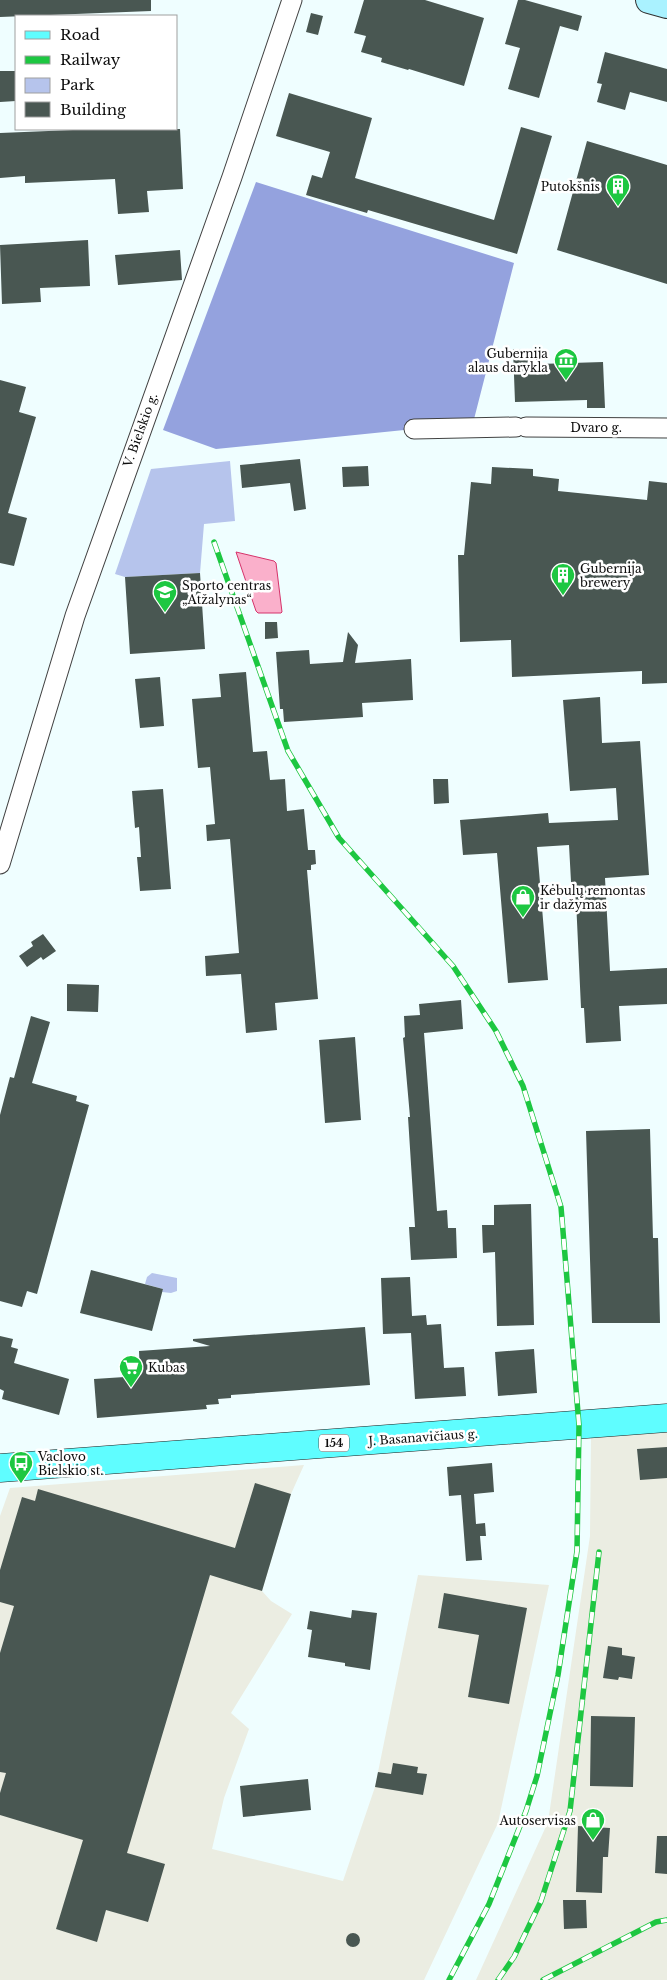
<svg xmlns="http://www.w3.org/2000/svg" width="667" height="1980" font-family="'Libre Baskerville',serif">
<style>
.industrial{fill:#ebede2}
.green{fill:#b6c4ec}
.forest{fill:#94a2de}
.water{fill:#fab0cb;stroke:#d5336a}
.building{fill:#495752}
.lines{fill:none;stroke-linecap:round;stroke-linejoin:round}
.street-casing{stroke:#414141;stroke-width:21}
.secondary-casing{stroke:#303030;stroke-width:28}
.primary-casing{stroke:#1f1f1f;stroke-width:29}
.street{stroke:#fff;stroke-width:19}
.secondary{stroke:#aaf2ff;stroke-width:26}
.primary{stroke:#5ffdff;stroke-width:28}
.rail-casing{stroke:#1dc741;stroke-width:5.5}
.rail{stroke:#fff;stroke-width:4;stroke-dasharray:11;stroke-linecap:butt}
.labels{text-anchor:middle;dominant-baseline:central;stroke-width:5;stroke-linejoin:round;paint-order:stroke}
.shield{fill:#fff;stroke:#565656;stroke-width:1}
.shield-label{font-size:11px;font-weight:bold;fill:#0e0e0e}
.poi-label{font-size:12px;fill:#0e0e0e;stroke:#fff;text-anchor:start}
.street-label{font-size:12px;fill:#0e0e0e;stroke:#fff}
</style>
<rect width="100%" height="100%" fill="#effeff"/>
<path class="industrial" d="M667,1429V1980H476L548,1822L590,1536L591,1434Z
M304,1465L291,1494L262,1591L271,1601L292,1614L231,1713L249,1729L224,1798L212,1849L343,1881L375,1787L418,1575L549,1585L498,1823L424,1980H0V1516L10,1488Z"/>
<path class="green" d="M230,461L235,521L204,524L200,573L125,577L115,574L151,469Z
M152,1273L177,1278V1291L171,1293L162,1292L163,1289L145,1284L147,1277Z"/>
<path class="forest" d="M256,182L514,263L472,427L414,429L216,449L163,430Z"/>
<path class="water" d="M236,552L274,561L276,563L282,612L281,613H258L256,611Z"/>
<path class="building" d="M0,0H151V11L0,17Z
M364,0H425L484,18L464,86L409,69L408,70L381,62L382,58L361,52L366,36L354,33Z
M518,0H525L582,16L578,31L560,26L539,98L508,89L520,48L505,44Z
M311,13L323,16L318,35L306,32Z
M605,52L667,69V102L630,92L625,110L597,102L602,84L597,83Z
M0,71H16V101L0,102Z
M289,93L372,118L355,178L494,220L521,127L552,136L517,254L368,210L367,213L306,195L312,175L322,178L330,152L276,136Z
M97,129H180L183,189L147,191L149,212L118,214L115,179L25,183V176L0,178V133Z
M587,141L667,165V284L557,250Z
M88,240L90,286L40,288L41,302L2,304L0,245Z
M180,250L182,280L118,285L115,255Z
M513,349H539V364L603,362L605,408H587V400L515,402Z
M0,380L26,387L19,412L36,417L8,513L27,518L14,566L0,563Z
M300,459L306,509L294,511L290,483L242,488L240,465Z
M368,466L369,486L343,487L342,467Z
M492,467L533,469V476L559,479L558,491L647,500L649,481L667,483V683L642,684V671L512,677L511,640L460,642L458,555H464L471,482L491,484Z
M200,573L205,649L130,654L125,577Z
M265,622H277L278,638L265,639Z
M348,632L358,645L355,663L411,659L413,700L362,703L363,717L284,722L283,709H280L276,652L309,650L310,664L343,662Z
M246,672L253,752L267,751L270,780L285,779L287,811L304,809L308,850H315L316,864L311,865V870H307L318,999L275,1003L277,1030L246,1033L241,974L206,976L205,956L239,953L230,839L207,841L206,825L215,824L210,767L198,768L192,699L221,697L219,674Z
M160,677L164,726L140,728L135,679Z
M600,697L602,743L640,741L649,875L605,878L610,971L667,968V1004L619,1006L621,1041L586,1043L584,1008H581L576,900H572L569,845L537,847L548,980L508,983L497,853L463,855L460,820L548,813L549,823L618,820L616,788L570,791L563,700Z
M433,779H448L449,803L434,804Z
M163,789L171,889L140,891L137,857H141L139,827L135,828L132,791Z
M43,934L56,951L43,960L41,957L27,967L19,956L33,946L31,942Z
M67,984L99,985L98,1012L67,1011Z
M461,1000L463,1029L424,1033L437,1211L447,1210L448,1228H456L457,1258L411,1260L409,1227H415L408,1117H410L403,1038L405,1037L404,1016L420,1015L419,1004Z
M31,1016L50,1022L32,1083L77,1096L76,1101L89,1105L37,1294L27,1291L22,1307L0,1301V1115L10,1077L14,1078Z
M355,1037L361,1120L325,1123L319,1040Z
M650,1129L653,1238H658L660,1323H592L586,1131Z
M531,1204L534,1325L497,1326L495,1252L483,1253L482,1225H494V1205Z
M91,1270L163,1289L152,1331L80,1313Z
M410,1277L412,1316L426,1315L427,1325L441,1324L444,1368L464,1367L466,1396L415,1399L411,1333L383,1334L381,1278Z
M365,1327L370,1385L231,1395V1398L218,1399L219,1404L206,1405L207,1409L97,1418L94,1379L140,1376L139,1351L210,1346L193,1341V1339Z
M0,1336L13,1339L11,1347L18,1349L14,1363L69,1379L59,1415L2,1399L4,1391L0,1389Z
M534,1349L537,1393L498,1396L495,1352Z
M667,1447V1478L640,1480L637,1449Z
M492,1463L494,1492L474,1494L476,1524L485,1523L486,1536H480L482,1560L466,1561L461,1495L449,1496L447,1467Z
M255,1483L291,1494L262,1591L210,1575L127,1853L165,1864L148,1922L106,1910L97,1942L56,1929L83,1840L0,1815V1793L6,1773L0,1772V1653L14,1606L0,1602V1570L22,1497L35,1501L38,1489L235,1548Z
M444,1593L527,1608L509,1704L468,1697L479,1635L438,1628Z
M352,1610L377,1613L370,1670L345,1666V1663L308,1657L312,1630L307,1629L310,1611L351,1618Z
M608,1646L622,1648V1655L635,1657L632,1679L619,1677L618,1680L603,1678Z
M591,1716L635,1717L633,1787L590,1786Z
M393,1763L418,1767L417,1773L427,1774L423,1795L375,1787L378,1772L391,1774Z
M308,1779L311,1810L243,1817L240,1786Z
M578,1826L610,1828L608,1857H603L602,1893L576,1892Z
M657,1836H667V1874L655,1873Z
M563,1900H586L587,1928L564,1929Z
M346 1940a7 7 0 1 1 14 0a7 7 0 1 1-14 0Z"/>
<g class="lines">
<g class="street-casing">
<path id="street" d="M526,427L667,428
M414,429L516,427
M0,864L75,616L232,177L292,0"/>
</g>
<g class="secondary-casing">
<path id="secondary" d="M649,0L667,5"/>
</g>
<g class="primary-casing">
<path id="primary" d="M0,1468L667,1418"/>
</g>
<use href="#street" class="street"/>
<use href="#secondary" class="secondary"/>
<use href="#primary" class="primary"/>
<g class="rail-casing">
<path id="rail" d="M214,542L288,751L339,838L453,966L496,1031L523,1086L561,1207L579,1425L577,1551L558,1675L537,1776L526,1811L489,1904L449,1980
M498,1980L514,1957L541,1901L570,1811L599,1552
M543,1980L656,1922L667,1920"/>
</g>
<use href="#rail" class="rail"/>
</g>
<defs>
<g id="building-pin" transform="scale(1.25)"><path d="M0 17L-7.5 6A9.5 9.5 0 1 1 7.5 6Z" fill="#1dc741" stroke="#fff"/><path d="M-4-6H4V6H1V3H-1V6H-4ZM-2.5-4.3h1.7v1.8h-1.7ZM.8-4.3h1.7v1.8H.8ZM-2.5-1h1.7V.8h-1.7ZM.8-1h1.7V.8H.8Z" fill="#fff"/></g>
<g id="museum-pin" transform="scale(1.25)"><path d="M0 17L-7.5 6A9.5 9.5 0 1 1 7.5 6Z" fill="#1dc741" stroke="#fff"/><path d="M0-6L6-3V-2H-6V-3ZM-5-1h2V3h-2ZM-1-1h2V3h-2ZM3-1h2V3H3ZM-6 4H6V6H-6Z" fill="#fff"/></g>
<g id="school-pin" transform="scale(1.25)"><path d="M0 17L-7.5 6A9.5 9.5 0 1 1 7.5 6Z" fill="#1dc741" stroke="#fff"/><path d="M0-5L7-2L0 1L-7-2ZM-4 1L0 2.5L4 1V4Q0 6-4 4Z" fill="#fff"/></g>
<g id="shop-pin" transform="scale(1.25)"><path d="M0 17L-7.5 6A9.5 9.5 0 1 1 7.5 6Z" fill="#1dc741" stroke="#fff"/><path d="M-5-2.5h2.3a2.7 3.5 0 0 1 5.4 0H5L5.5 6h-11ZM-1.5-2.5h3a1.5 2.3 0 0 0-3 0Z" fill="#fff"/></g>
<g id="supermarket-pin" transform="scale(1.25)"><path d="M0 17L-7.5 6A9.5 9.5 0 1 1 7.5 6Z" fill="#1dc741" stroke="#fff"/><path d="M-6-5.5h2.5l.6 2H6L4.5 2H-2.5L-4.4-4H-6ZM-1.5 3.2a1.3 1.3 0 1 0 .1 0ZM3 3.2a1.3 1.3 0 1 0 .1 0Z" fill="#fff"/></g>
<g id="bus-pin" transform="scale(1.25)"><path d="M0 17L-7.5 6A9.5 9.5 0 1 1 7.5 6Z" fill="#1dc741" stroke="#fff"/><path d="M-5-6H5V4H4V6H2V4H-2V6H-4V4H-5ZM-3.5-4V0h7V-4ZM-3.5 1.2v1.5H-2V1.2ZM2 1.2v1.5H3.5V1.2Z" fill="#fff"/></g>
</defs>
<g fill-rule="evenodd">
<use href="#building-pin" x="618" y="186"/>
<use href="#museum-pin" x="566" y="360"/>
<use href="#building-pin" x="563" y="575"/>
<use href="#school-pin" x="165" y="592"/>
<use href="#shop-pin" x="523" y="897"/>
<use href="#supermarket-pin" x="131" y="1367"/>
<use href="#bus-pin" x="21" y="1463"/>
<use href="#shop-pin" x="593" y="1820"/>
</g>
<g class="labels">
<rect class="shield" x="319" y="1434.5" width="30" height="17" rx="4"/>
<g class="shield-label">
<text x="334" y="1443">154</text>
</g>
<g class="poi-label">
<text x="600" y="186" text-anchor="end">Putokšnis</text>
<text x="548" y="353" text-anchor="end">Gubernija<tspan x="548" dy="14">alaus darykla</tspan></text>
<text x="580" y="568">Gubernija<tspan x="580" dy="14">brewery</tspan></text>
<text x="182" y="585">Sporto centras<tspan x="182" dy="14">„Atžalynas“</tspan></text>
<text x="540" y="890">Kėbulų remontas<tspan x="540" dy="14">ir dažymas</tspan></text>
<text x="148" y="1367">Kubas</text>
<text x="38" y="1456">Vaclovo<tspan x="38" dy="14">Bielskio st.</tspan></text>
<text x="576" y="1820" text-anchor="end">Autoservisas</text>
</g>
<g class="street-label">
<text x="596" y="427">Dvaro g.</text>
<text transform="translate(140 430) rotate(-70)">V. Bielskio g.</text>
<text transform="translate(423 1437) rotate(-4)">J. Basanavičiaus g.</text>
</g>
</g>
<rect x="15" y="15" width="162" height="115" fill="#ffffff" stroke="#9f9f9f"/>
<rect x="25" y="31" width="25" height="8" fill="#5ffdff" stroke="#9f9f9f"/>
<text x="60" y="40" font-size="15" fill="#0e0e0e">Road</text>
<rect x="25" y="56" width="25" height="8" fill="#1dc741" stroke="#9f9f9f"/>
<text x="60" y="65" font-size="15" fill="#0e0e0e">Railway</text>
<rect x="25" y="78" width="25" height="15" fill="#b6c4ec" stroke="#9f9f9f"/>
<text x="60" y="90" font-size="15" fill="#0e0e0e">Park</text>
<rect x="25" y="102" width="25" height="15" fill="#495752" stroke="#9f9f9f"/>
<text x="60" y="115" font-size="15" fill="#0e0e0e">Building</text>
</svg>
